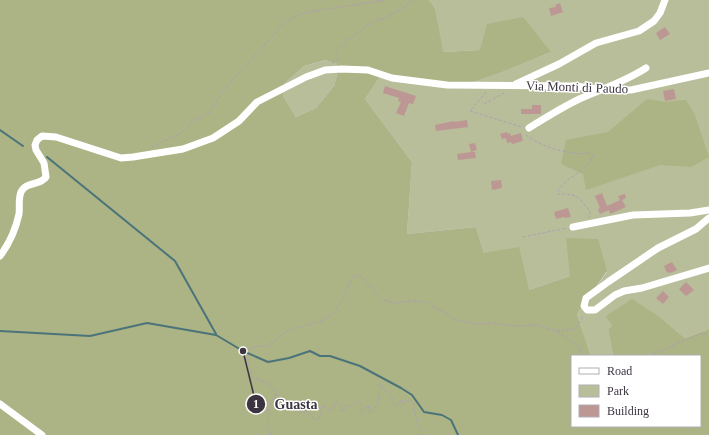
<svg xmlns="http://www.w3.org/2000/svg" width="709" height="435" font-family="'Times New Roman',serif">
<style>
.green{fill:#b8be99}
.forest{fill:#acb384;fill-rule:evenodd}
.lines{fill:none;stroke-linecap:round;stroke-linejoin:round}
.stream{stroke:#4b747a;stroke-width:2}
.building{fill:#bd9793}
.path{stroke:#af9eb5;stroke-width:1;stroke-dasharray:3 2;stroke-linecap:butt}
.minor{stroke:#fff;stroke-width:7}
.labels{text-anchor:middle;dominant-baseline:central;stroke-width:3;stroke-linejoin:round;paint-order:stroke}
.street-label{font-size:13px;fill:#3c3440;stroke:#fff}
.leader{fill:none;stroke:#3c3440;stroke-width:1.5}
.callout-dot{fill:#3c3440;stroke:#fff;stroke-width:1.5}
.mark-label{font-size:12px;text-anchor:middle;font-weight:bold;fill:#fff}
.callout-label{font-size:14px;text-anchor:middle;font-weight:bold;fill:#3c3440;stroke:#fff;stroke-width:3;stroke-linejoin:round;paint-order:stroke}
</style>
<rect width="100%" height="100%" fill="#ecd6f4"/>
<path class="green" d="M429,0H709V329L685,338L661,318L612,326L608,329L613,356H591L577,314L607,272L570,276L529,290L484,253L476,227L407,234L412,162L365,99L379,78L457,88L500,73L551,52L481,50L442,52L435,8Z
M327,60L337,64V75L334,86L316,108L296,117L283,96L284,84L304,66Z"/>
<path class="forest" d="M0,0H429L435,8L443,52L480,50L487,24L523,17L551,52L500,73L457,88L379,78L365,99L412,162L407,234L476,227L484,253L519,247L529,290L570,276L566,238L598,239L607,271L577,314L591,356H572V426H700V356H613L608,329L612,326L606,316L632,299L661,318L685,338L709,329V435H0ZM326,60L337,64V75L334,86L316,108L296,117L283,96L284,84L304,66Z
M647,99L665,102L686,100L695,115L709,157L691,167L660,165L586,190L583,174L561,164L566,140L608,132Z"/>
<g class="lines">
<path class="stream" d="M0,130L23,146
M47,157L175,261L216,334
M0,331L90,336L147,323L216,335L243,351L268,362L289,358L310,351L320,356H330L360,366L401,388L412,395L424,412L442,415L451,420L458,435"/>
</g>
<path class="building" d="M560,3L563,12L551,16L549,8L556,7L555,5Z
M665,27L670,34L660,40L656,33Z
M385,86L416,96L413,104L409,103L404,116L396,113L401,102L398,101L399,98L383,93Z
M674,89L676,99L665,101L663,91Z
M532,105H541V114H521V109H532Z
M467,120L468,127L436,131L435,125L454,121V122Z
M507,132L508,134L510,133L511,136L521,133L523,141L512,144L511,142L507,143L506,138L502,139L500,134Z
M475,143L477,150L471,152H475L476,158L458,160L457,154L471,152L469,144Z
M501,180L502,188L492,190L491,181Z
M602,193L607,206L620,200L618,196L625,194L626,198L622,200L626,207L610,214L609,210L600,214L598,209L600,208L595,196Z
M568,208L571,217L565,218L564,217L556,219L554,212Z
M672,262L677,270L670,273L669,272L667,273L664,266Z
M686,282L694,290L686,296L679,289Z
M663,291L669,297L663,304L656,298Z"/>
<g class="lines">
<path class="path" d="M332,63L338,59L337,51L345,42L373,21L386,18L415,0
M486,92L470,111L522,127
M484,104L504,93
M526,135C541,147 571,156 590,153L593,155C587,172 564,177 557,193L558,194C579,194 577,196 590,211L589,218
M152,147L179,134L187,128L193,121L210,112L222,92L286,21L307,12L386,0
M523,237L567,228
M557,332L581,348L578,356
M649,356L698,335L709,333
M572,366L569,369L572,370
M271,435C265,421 267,406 276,394
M422,435C419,425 413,414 414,404L410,399L401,407L403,400L400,401L397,405L394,406L393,400L381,385L379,384L380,389L378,404L370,414L368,405L361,415L362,406L357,401L351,407L348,404L342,412L341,406L337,402L330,412L323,405L319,420L313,418L308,412C293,414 286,404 276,394C274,384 260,381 252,377L249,366V360L243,351L259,346L266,347L287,331L321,321L329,317L340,304L352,278L354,275H358L362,277L381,299L394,303L412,301L425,302L447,314C452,321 480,326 489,323L519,326L537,325L556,331L575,329L582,319V315"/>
<path class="minor" d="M516,84L559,64L596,43L639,31L654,21L660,13L665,0
M529,128C547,117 565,105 584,97C605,88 626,81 646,68
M709,218L696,229L658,248L608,282L586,298L584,306L587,310H595L615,295L624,291L642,288L709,268
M573,227L633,215L690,213L709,210
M0,256C9,244 16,228 19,214C20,207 18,199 21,192C26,181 40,186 46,177L44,163L36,150L35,145L37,140L42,136L56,137L121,158L133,157L183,149L213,138L239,121L257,102L306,77L325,70L342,69L368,70L392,78L447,85L576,86L603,90H631L709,73
M0,404L42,435"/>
</g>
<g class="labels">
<g class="street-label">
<text transform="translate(577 87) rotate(2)">Via Monti di Paudo</text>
</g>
</g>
<path class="leader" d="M243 351L256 404"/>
<g class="callout-dot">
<circle cx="243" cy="351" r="4"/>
<circle cx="256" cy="404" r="10"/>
</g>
<g class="mark-label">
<text x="256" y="408">1</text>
</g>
<g class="callout-label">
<text x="296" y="409">Guasta</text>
</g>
<rect x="571" y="355" width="130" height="72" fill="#ffffff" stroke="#b1aeb3"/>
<rect x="579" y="368" width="20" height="6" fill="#ffffff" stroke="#b1aeb3"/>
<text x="607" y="375" font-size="12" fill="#3c3440">Road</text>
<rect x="579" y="385" width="20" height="12" fill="#b8be99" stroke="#b1aeb3"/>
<text x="607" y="395" font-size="12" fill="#3c3440">Park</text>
<rect x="579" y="405" width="20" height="12" fill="#bd9793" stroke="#b1aeb3"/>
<text x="607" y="415" font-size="12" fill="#3c3440">Building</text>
</svg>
